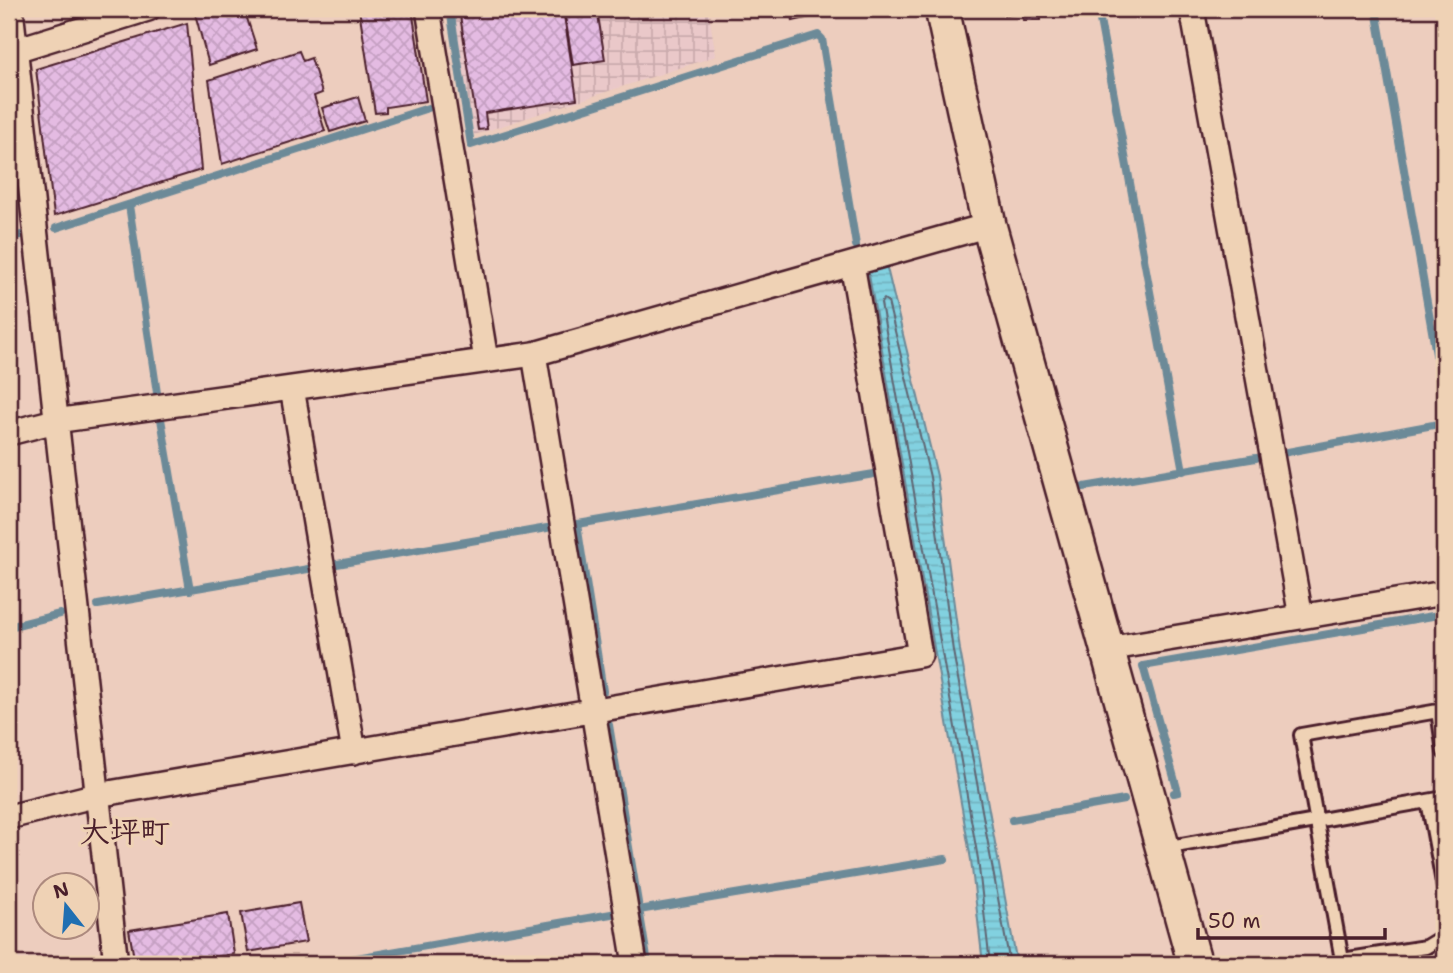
<svg xmlns="http://www.w3.org/2000/svg" width="1453" height="973" font-family="'Shantell Sans','Klee One',sans-serif">
<style>
.industrial{fill:url(#industrial-grid)}
.water{fill:url(#water-rules);stroke:#6c8a98;stroke-width:2}
.lines{fill:none;stroke-linecap:round;stroke-linejoin:round}
.shore{stroke:#606673;stroke-width:2}
.stream{stroke:#6c8a98;stroke-width:8}
.building{fill:url(#building-cross-hatch);stroke:#4a1f2b;stroke-width:2}
.lane-casing{stroke:#4a1f2b;stroke-width:18}
.street-casing{stroke:#4a1f2b;stroke-width:28}
.secondary-casing{stroke:#4a1f2b;stroke-width:38}
.lane{stroke:#efd2b5;stroke-width:12}
.street{stroke:#efd2b5;stroke-width:23}
.secondary{stroke:#efd2b5;stroke-width:33}
.labels{text-anchor:middle;dominant-baseline:central;stroke-width:6;stroke-linejoin:round;paint-order:stroke}
.quarter-label{font-size:30px;font-weight:bold;fill:#4a1f2b;stroke:#efd2b5}
</style>
<defs>
<pattern id="industrial-grid" width="8" height="8" patternUnits="userSpaceOnUse" patternTransform="scale(1.75)"><rect width="8" height="8" fill="#eac8c9"/><path d="M0 4h8M4 0v8" fill="none" stroke="#caabad"/></pattern>
<pattern id="water-rules" width="6" height="5" patternUnits="userSpaceOnUse" patternTransform="scale(1.75)"><rect width="6" height="5" fill="#82d1e0"/><path d="M0 2.5h6" fill="none" stroke="#72b3c0"/></pattern>
<pattern id="building-cross-hatch" width="8" height="8" patternUnits="userSpaceOnUse" patternTransform="scale(1.75)"><rect width="8" height="8" fill="#e4bbe2"/><path d="M0 0l8 8M0 8l8-8" fill="none" stroke="#c5a0c2"/></pattern>
</defs>
<rect width="100%" height="100%" fill="#edcdbe"/>
<filter id="ink" filterUnits="userSpaceOnUse"><feTurbulence type="fractalNoise" baseFrequency=".0143" numOctaves="2"/><feDisplacementMap in="SourceGraphic" scale="14" xChannelSelector="R" yChannelSelector="G"/><feConvolveMatrix kernelMatrix="1 2 1 2 8 2 1 2 1" color-interpolation-filters="sRGB"/></filter>
<g filter="url(#ink)">
<path class="industrial" d="M454,9H708L716,56L474,135Z"/>
<path class="water" d="M886,264L937,476L960,650L1017,964H983L971,860L868,269Z"/>
<g class="lines">
<path class="shore" d="M990,964L978,859L881,303L884,299L888,302L930,477L953,651L1010,964"/>
<path class="stream" d="M450,9L471,145L818,35L822,39L856,245
M1098,9L1183,471
M1376,9L1444,400
M129,205L157,393
M56,228L428,108
M9,239L21,235
M161,419L190,590
M1277,454L1444,423
M1084,487L1256,458
M577,524L603,691
M572,525L874,474
M98,605L547,528
M9,627L60,614
M609,725L648,964
M1174,793L1178,792L1143,666L1444,614
M1012,820L1124,800
M639,910L945,859
M322,964L617,913"/>
</g>
<path class="building" d="M244,9L257,49L209,65L194,10Z
M359,9H412L426,101L386,107V112L375,113Z
M459,9H563L577,99L485,113L487,129L478,130Z
M597,9L605,60L573,65L564,10Z
M791,9H836L837,11L793,21Z
M1003,9H1044V14L1041,15V20H1023L1022,13L1004,16Z
M187,23L201,170L54,216L36,69Z
M299,51L303,61L311,58L322,93L314,96L325,131L222,164L209,80Z
M358,97L365,121L330,132L322,108Z
M299,903L306,942L248,952L241,913Z
M228,914L234,954L175,964H135L129,930Z"/>
<g class="lines">
<g class="lane-casing">
<path id="lane" d="M1444,710L1301,735L1342,960L1426,947L1444,936
M1438,711L1444,752
M1428,801L1444,888
M1164,848L1444,798"/>
</g>
<g class="street-casing">
<path id="street" d="M11,9L116,964
M428,9L486,360
M1192,9L1301,617
M9,52L148,9
M534,354L635,964
M292,388L354,752
M9,433L55,421L534,354L989,225
M1107,649L1444,593
M9,817L97,795L920,655L852,264"/>
</g>
<g class="secondary-casing">
<path id="secondary" d="M942,9L989,225L1195,964"/>
</g>
<use href="#lane" class="lane"/>
<use href="#street" class="street"/>
<use href="#secondary" class="secondary"/>
</g>
</g>
<g class="labels">
<g class="quarter-label">
<text x="125" y="831">大坪町</text>
</g>
</g>
<rect width="1453" height="973" fill="none" stroke="#efd2b5" stroke-width="35"/>
<rect x="18" y="18" width="1418" height="938" fill="none" stroke="#4a1f2b" stroke-width="2.5" filter="url(#ink)"/>
<g transform="translate(66 906) rotate(343)"><circle r="33" fill="#efd2b5" stroke="#ad8a7e" stroke-width="2"/>
<path d="M0-5L12 26L0 18L-12 26Z" fill="#1f6fb2"/>
<text y="-10" font-size="19" font-weight="bold" text-anchor="middle" fill="#4a1f2b">N</text>
</g>
<path d="M1198 928v10h187v-10" fill="none" stroke="#4a1f2b" stroke-width="3.5"/>
<text x="1208" y="928" font-size="21" fill="#4a1f2b" stroke="#efd2b5" stroke-width="5" paint-order="stroke">50 m</text>
</svg>
